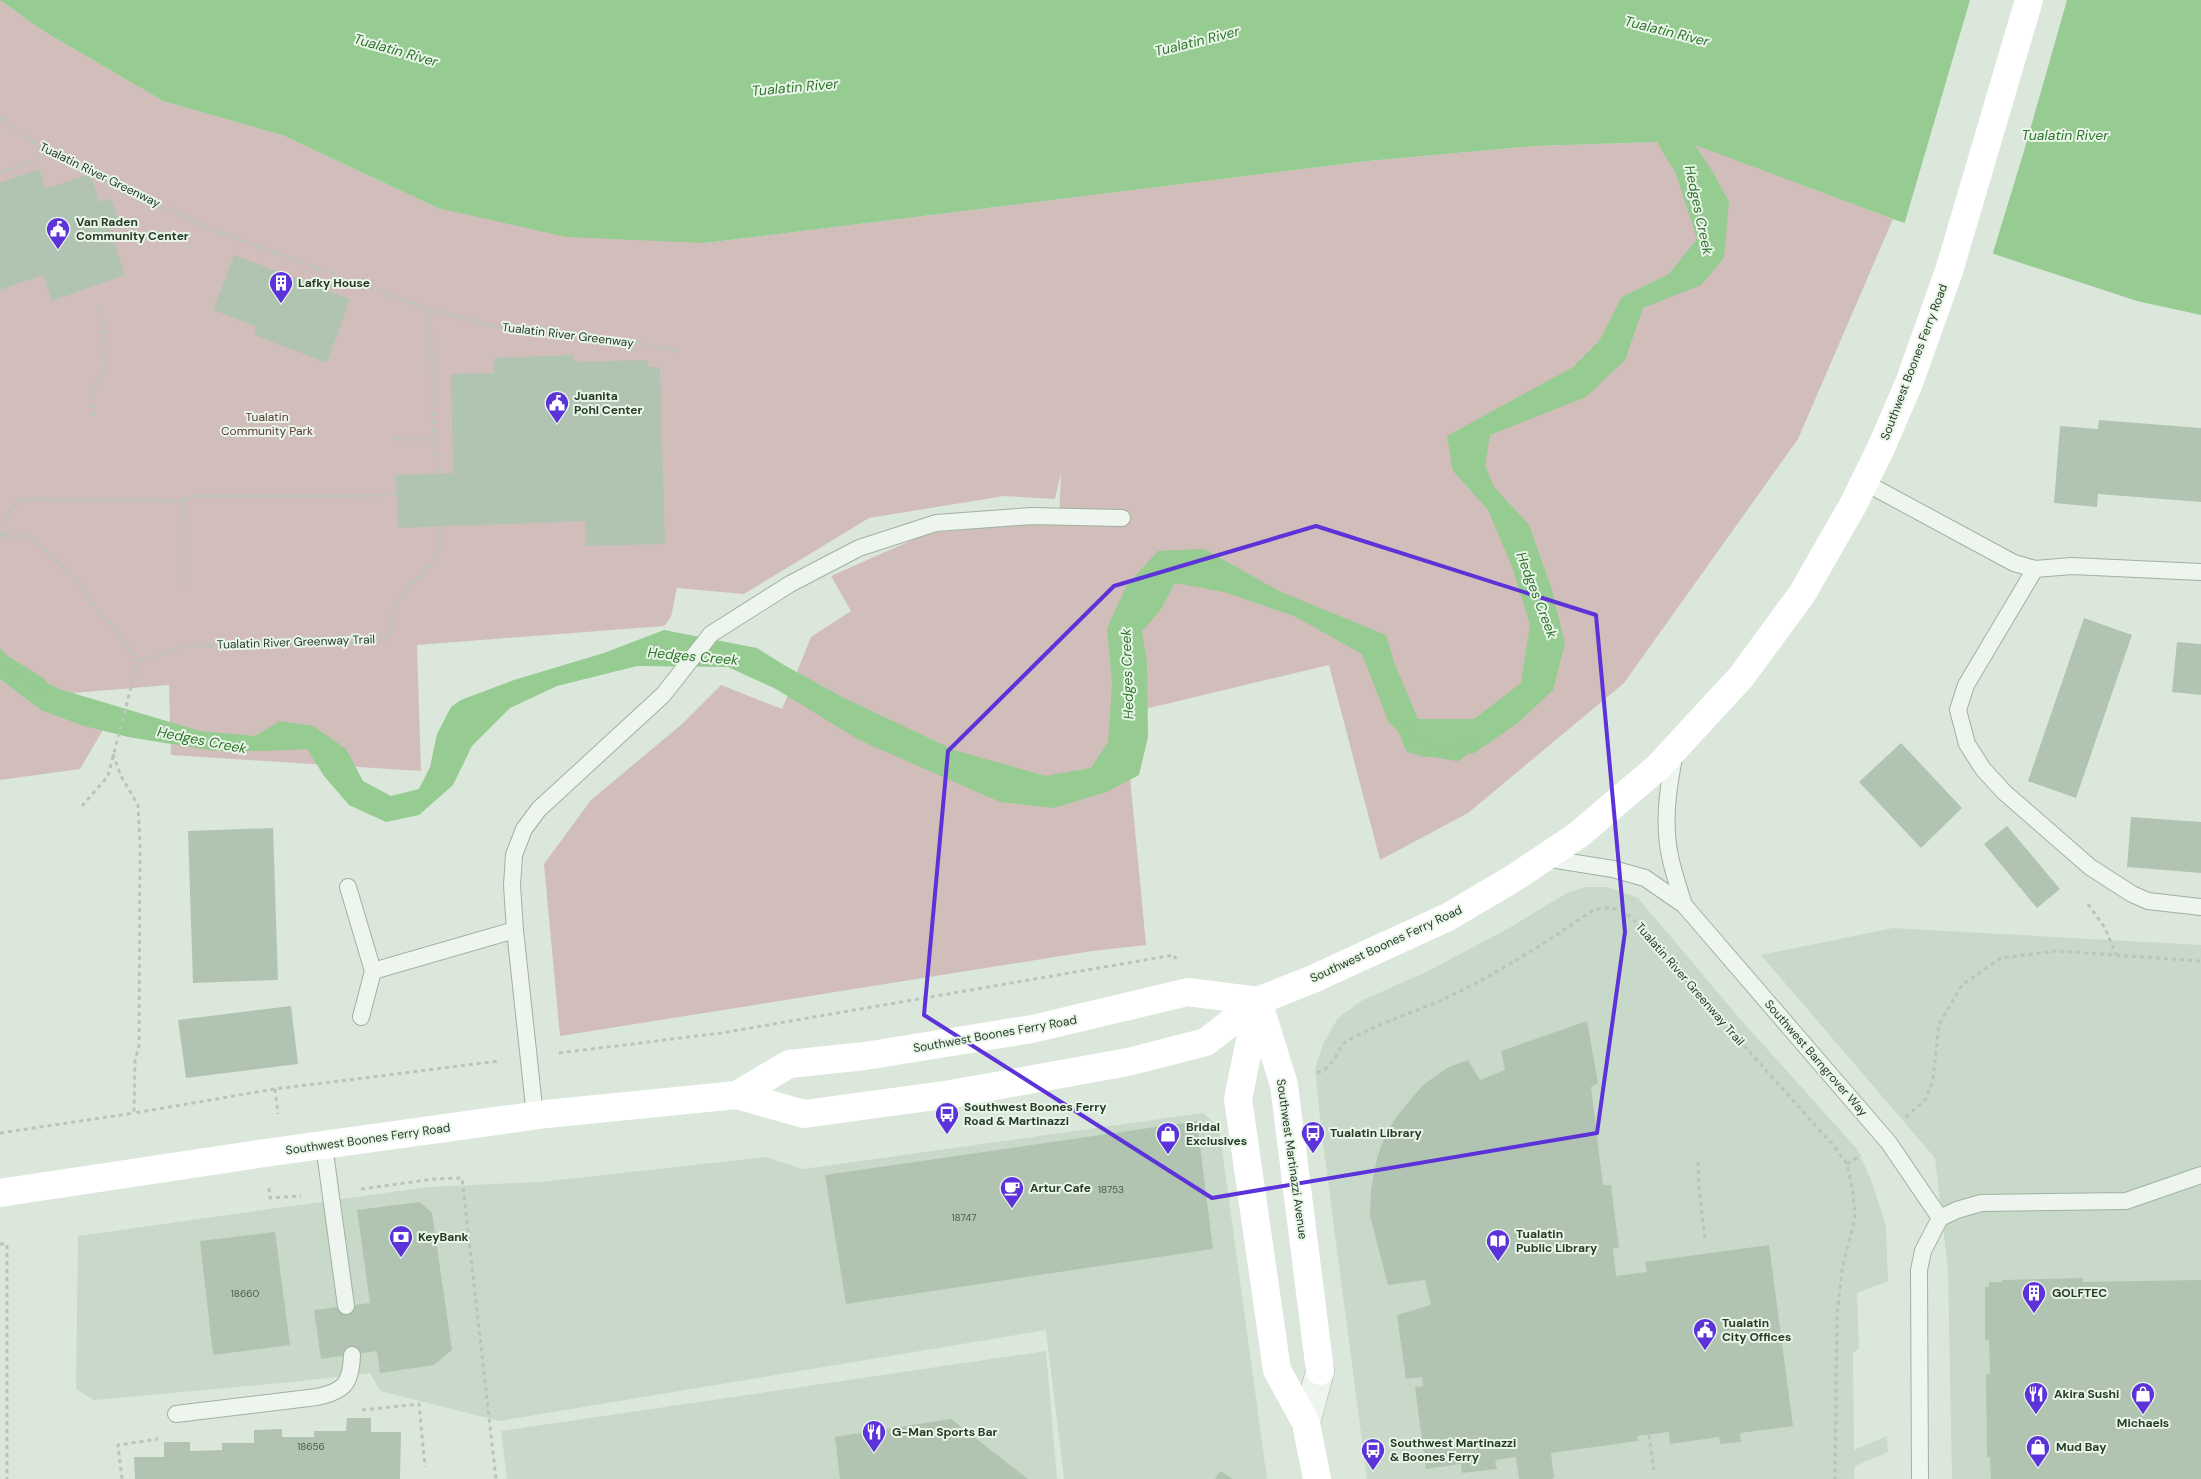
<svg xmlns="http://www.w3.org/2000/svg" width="2201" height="1479" font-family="'DM Sans',sans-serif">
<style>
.built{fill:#c8d9c9}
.green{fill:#d1bebb}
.water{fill:#96cb91}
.pier{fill:#dbe7db}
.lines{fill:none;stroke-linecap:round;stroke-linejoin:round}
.stream{stroke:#96cb91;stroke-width:12}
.building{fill:#b1c4b2}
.service-casing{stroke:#a0b1a1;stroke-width:18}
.tertiary-casing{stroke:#a0b1a1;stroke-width:29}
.path{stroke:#b9c5ba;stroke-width:3;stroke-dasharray:4 4;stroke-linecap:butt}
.service{stroke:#edf5ee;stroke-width:16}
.tertiary{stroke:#edf5ee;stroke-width:28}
.secondary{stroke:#fff;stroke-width:28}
.marked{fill:none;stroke:#5c32d9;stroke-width:4;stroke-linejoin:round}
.labels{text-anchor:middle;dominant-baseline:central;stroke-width:4;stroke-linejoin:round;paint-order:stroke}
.number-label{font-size:10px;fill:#476048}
.street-label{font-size:12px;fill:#243e25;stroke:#eaf5ea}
.poi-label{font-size:12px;font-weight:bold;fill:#243e25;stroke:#eaf5ea;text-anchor:start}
.park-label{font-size:12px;fill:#5b3930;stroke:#eaf5ea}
.water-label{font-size:14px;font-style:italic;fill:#2e752b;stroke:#eaf5ea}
</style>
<rect width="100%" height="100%" fill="#dbe7db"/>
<path class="built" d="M1584,887H1608L1638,898L1742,1021L1857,1149L1872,1182L1886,1226L1888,1281L1857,1293L1859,1348L1853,1353L1854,1450L1887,1436L1888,1452L1855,1466L1854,1479H1367L1321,1128L1315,1069L1323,1044L1338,1018L1361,1001L1428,971L1509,928L1565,894Z
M1893,928L2201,945V1479H1952L1948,1270L1935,1158L1761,955Z
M1203,1113L1219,1127L1267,1479H1064L1046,1330L499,1421L380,1391L370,1373L302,1381L94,1400L76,1389L78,1236L428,1187L540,1182L766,1157L803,1169Z
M1046,1351L1057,1479H507L501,1431Z"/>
<path class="green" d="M0,0L45,32L163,101L282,135L438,208L705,243L1368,161L1535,146L1658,142L1694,144L1893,219L1798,439L1624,683L1468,813L1380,860L1329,665L1124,714L1146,945L1092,951L560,1036L544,864L591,800L682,724L721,685L782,709L811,637L851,611L831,576L928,533L1059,521L1061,473L1055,499L1004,496L869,518L744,594L677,588L671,617L664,626L417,645L421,771L171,755L169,685L25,697C48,715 75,723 103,730L80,769L0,780Z"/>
<path class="water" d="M0,0H2201V315L2137,301L2003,257L1893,219L1695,145L1714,174L1729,202L1724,258L1701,285L1643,308L1625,360L1586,397L1490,435L1485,465L1494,487L1529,525L1551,587L1565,644L1553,690L1518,723L1474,753L1421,757L1388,721L1362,654L1294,616L1224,592L1175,583L1159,612L1142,631L1147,663L1148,737L1139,775L1107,792L1053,808L1000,802L859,740L776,689L728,667L637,666L557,686L510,708L472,746L453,785L419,815L386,822L349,805L324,776L307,749L268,751H215L128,737L81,725L41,710L0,679V648L18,669L59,689L200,731L255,736L280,721L313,726L346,749L363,781L391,796L419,789L430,767L437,734L451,707L461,700L514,680L604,653L664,630L757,648L784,665L842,697L954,750L1045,776L1091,768L1108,742L1112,684L1107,628L1127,585L1158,551L1204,549L1281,592L1386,635L1394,662L1418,719H1474L1521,683L1530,625L1512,567L1488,510L1453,471L1447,436L1573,367L1599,341L1622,297L1669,274L1697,239L1676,174L1657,142L1535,146L1368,161L705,243L566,237L438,208L282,135L163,101L45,32Z"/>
<path class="pier" d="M1970,0H2067L2024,151L1992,256L1904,225Z"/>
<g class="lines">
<path class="stream" d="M0,658L40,683
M1404,729L1411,747L1457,755L1470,744"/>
</g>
<path class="building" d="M39,169L46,189L90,174L100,202L111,199L119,222L108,226L125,275L52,301L43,275L0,290V183Z
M234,255L350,299L327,363L254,335L257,327L213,310Z
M574,355V362L648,360L649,367H660L665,544L586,546L585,521L398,528L396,475L453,473L451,374L494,373V358Z
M2099,420L2201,428V502L2098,494L2097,507L2054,503L2060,426L2098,429Z
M2084,618L2132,635L2076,798L2028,781Z
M2177,642L2201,644V695L2172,692Z
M1901,743L1962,808L1921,848L1859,782Z
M2131,817L2201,822V873L2127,867Z
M2007,826L2060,889L2037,908L1984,844Z
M273,828L278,980L193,983L188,831Z
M291,1006L298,1064L186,1078L178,1020Z
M1587,1021L1598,1083L1591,1087L1603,1185H1611L1619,1248H1613L1616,1276L1647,1272L1645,1262L1769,1245L1793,1426L1740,1433L1741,1442L1720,1444L1719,1437L1670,1444L1669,1432L1637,1436L1638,1441L1551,1453L1554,1478L1550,1479H1519L1516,1457L1495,1460L1497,1469L1462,1473L1461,1464L1426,1469L1415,1387L1423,1386L1422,1377L1406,1379L1397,1315L1431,1305L1425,1280L1388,1285L1370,1216L1371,1189L1377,1158L1386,1133L1397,1116L1422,1086L1434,1077L1449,1067L1468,1060L1480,1080L1505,1070L1501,1051Z
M1197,1121L1213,1249L846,1304L825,1175Z
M420,1202L432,1213L452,1350L434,1365L380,1373L377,1351L321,1359L314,1310L370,1303L357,1210Z
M275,1232L290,1345L213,1355L200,1241Z
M2083,1278V1282L2201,1280V1479H1991L1990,1457H1987L1986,1374H1990L1989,1340H1985V1287H1989V1282H2002V1280Z
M347,1418H371V1432H401L400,1479H135L134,1457H164V1442H190V1451L222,1450V1443H254V1430L282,1429V1437H314V1431H346Z
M951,1419L1028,1479H840L835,1437Z
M1220,1471L1233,1479H1215Z"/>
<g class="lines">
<g class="service-casing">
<path id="service" d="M1864,482L2014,563L2035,569L2072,566L2201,572
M2035,569L1966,685L1958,710L1967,744L1983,769L2004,792L2090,867L2132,894L2148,901L2201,907
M1675,752C1670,779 1665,806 1667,833C1668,858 1677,882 1684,905
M1544,858L1613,869L1645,878L1684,905L1889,1143L1940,1218
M348,887L373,971
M361,1017L373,971L515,930
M535,1116L515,930L512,885L514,855L524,829L539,809L663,695L711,634L790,584L859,548L936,523L1031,516L1122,518
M324,1145L346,1306
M176,1414L317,1397C345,1391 351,1383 352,1355
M1920,1479L1919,1270L1923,1251L1940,1218L1957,1210L1981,1203L2126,1201L2201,1175"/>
</g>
<g class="tertiary-casing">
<path id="tertiary" d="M1306,1423L1320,1371"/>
</g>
<path class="path" d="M0,117L44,151L213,230L430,310L434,439L438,473
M0,173L36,160L44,151
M430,310L484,324L520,331L620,339L678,351
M94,416L89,396L106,369L103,324L97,305
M393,439H434
M184,499L185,588
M0,535L27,537L50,555L80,584L101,614L138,660
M4,535L6,517L19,499L179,501L194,496H358L397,494
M138,660L154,657L184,646L352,643L386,639C392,628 392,616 396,605C410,571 443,577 441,526
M113,754L121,776L138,805L140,842L139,1045L135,1061L134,1113L275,1089L499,1061
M82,806L108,776L138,660
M2088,904L2105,928L2116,955
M559,1053L721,1033L1174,955L1176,959
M1317,1073C1337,1066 1337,1047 1347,1041C1376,1024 1415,1012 1446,998C1497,974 1544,944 1590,912C1623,898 1636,922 1654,945L1833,1145L1847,1164L1853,1192L1855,1218L1842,1270L1837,1314L1835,1479
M275,1089L278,1114
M1906,1117L1926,1099L1933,1080L1939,1024L1962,985L2001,958L2057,951L2201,961
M0,1133L134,1113
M1698,1162L1699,1189L1705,1238
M1847,1164L1861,1155
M269,1188L270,1198L301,1196
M361,1189L434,1179L462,1178L496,1479
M0,1244H7V1479
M362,1410L419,1404L425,1467
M1649,1435L1654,1470
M122,1479L118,1445L158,1439"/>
<use href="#service" class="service"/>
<use href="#tertiary" class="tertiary"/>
<path class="secondary" d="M1258,1001L1238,1099L1277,1370L1306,1423L1317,1479
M1259,1004L1284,1085L1320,1371
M737,1095L789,1064L865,1056L1032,1029L1188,992L1258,1001
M0,1193L265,1153L546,1114L737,1095L804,1114L951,1094L1128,1062L1206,1042L1258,1001L1313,979L1448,917L1514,878L1578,835L1658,767L1741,677L1802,594L1853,505L1880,450L1909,383L1949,271L2029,0"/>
</g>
<path class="marked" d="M1316,526L1596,615L1625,932L1597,1133L1212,1198L924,1015L948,751L1114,586Z"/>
<defs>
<g id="civic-pin" transform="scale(1.25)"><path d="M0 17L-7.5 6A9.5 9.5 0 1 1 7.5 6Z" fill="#5c32d9" stroke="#eaf5ea"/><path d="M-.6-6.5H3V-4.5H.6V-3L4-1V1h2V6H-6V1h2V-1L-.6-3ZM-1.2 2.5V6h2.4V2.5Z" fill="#fff"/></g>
<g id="building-pin" transform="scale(1.25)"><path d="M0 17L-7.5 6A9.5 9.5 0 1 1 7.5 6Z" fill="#5c32d9" stroke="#eaf5ea"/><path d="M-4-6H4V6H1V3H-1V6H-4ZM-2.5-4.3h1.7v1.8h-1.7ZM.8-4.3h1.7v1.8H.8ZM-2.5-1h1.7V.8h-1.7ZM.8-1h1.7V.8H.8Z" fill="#fff"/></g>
<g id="bus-pin" transform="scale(1.25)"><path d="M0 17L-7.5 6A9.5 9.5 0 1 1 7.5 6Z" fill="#5c32d9" stroke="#eaf5ea"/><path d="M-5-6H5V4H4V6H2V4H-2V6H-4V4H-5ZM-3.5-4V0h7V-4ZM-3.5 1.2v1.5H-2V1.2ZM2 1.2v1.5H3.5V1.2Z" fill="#fff"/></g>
<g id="shop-pin" transform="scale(1.25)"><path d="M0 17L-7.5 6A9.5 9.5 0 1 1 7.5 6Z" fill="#5c32d9" stroke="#eaf5ea"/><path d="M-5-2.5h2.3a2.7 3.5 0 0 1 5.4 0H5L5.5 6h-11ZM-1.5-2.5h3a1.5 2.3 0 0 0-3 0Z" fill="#fff"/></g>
<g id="cafe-pin" transform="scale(1.25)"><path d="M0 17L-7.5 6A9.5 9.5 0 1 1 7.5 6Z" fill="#5c32d9" stroke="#eaf5ea"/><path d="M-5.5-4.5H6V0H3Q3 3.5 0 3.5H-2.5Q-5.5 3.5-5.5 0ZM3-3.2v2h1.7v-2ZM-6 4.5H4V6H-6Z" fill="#fff"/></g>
<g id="bank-pin" transform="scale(1.25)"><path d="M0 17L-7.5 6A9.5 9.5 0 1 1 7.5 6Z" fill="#5c32d9" stroke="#eaf5ea"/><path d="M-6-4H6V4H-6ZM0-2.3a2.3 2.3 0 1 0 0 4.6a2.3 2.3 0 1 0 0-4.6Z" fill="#fff"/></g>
<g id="library-pin" transform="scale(1.25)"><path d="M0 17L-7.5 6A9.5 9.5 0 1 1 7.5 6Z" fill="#5c32d9" stroke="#eaf5ea"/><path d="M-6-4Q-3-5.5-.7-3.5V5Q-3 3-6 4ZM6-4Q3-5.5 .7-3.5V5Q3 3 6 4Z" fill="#fff"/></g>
<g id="restaurant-pin" transform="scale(1.25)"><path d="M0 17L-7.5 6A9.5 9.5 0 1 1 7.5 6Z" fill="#5c32d9" stroke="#eaf5ea"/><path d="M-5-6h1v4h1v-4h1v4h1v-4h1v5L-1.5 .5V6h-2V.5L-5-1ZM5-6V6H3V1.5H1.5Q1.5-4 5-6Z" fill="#fff"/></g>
</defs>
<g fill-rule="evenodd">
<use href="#civic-pin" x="58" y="229"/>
<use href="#building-pin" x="281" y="283"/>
<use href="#civic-pin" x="557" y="403"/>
<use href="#bus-pin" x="947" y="1114"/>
<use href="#bus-pin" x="1313" y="1133"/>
<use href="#shop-pin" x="1168" y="1134"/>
<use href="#cafe-pin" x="1012" y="1188"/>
<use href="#bank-pin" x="401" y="1237"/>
<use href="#library-pin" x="1498" y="1241"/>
<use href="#building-pin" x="2034" y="1293"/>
<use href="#civic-pin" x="1705" y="1330"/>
<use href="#restaurant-pin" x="2036" y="1394"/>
<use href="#shop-pin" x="2143" y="1394"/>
<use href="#restaurant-pin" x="874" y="1432"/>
<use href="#shop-pin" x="2038" y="1447"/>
<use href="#bus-pin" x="1373" y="1450"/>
</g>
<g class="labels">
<g class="number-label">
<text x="1111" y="1189">18753</text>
<text x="964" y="1217">18747</text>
<text x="245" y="1293">18660</text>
<text x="311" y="1446">18656</text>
</g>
<g class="street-label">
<text transform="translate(100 175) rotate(26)">Tualatin River Greenway</text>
<text transform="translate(568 335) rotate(7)">Tualatin River Greenway</text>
<text transform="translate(1914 362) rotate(-69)">Southwest Boones Ferry Road</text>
<text transform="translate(296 642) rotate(-2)">Tualatin River Greenway Trail</text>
<text transform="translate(1386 944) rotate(-25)">Southwest Boones Ferry Road</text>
<text transform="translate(1690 984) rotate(49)">Tualatin River Greenway Trail</text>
<text transform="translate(995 1034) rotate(-10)">Southwest Boones Ferry Road</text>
<text transform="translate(1816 1058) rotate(49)">Southwest Barngrover Way</text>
<text transform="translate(368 1139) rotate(-8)">Southwest Boones Ferry Road</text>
<text transform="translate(1292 1159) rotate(82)">Southwest Martinazzi Avenue</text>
</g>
<g class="poi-label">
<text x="76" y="222">Van Raden<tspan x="76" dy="14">Community Center</tspan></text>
<text x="298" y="283">Lafky House</text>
<text x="574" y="396">Juanita<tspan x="574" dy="14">Pohl Center</tspan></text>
<text x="964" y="1107">Southwest Boones Ferry<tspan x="964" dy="14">Road &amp; Martinazzi</tspan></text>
<text x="1186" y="1127">Bridal<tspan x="1186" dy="14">Exclusives</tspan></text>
<text x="1330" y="1133">Tualatin Library</text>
<text x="1030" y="1188">Artur Cafe</text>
<text x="1516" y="1234">Tualatin<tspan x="1516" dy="14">Public Library</tspan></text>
<text x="418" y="1237">KeyBank</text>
<text x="2052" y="1293">GOLFTEC</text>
<text x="1722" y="1323">Tualatin<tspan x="1722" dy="14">City Offices</tspan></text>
<text x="2054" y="1394">Akira Sushi</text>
<text x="2143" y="1423" text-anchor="middle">Michaels</text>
<text x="892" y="1432">G-Man Sports Bar</text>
<text x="1390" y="1443">Southwest Martinazzi<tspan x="1390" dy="14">&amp; Boones Ferry</tspan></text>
<text x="2056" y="1447">Mud Bay</text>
</g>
<g class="park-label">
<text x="267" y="417">Tualatin<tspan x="267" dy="14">Community Park</tspan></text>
</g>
<g class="water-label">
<text transform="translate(1667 31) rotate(14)">Tualatin River</text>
<text transform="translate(1197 41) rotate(-14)">Tualatin River</text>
<text transform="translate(396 50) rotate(16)">Tualatin River</text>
<text transform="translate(795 87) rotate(-5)">Tualatin River</text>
<text x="2065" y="135">Tualatin River</text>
<text transform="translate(1699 210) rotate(78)">Hedges Creek</text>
<text transform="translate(1537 595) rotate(69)">Hedges Creek</text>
<text transform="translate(693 656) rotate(5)">Hedges Creek</text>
<text transform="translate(1127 674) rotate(-92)">Hedges Creek</text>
<text transform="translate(202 740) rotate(11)">Hedges Creek</text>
</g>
</g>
</svg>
